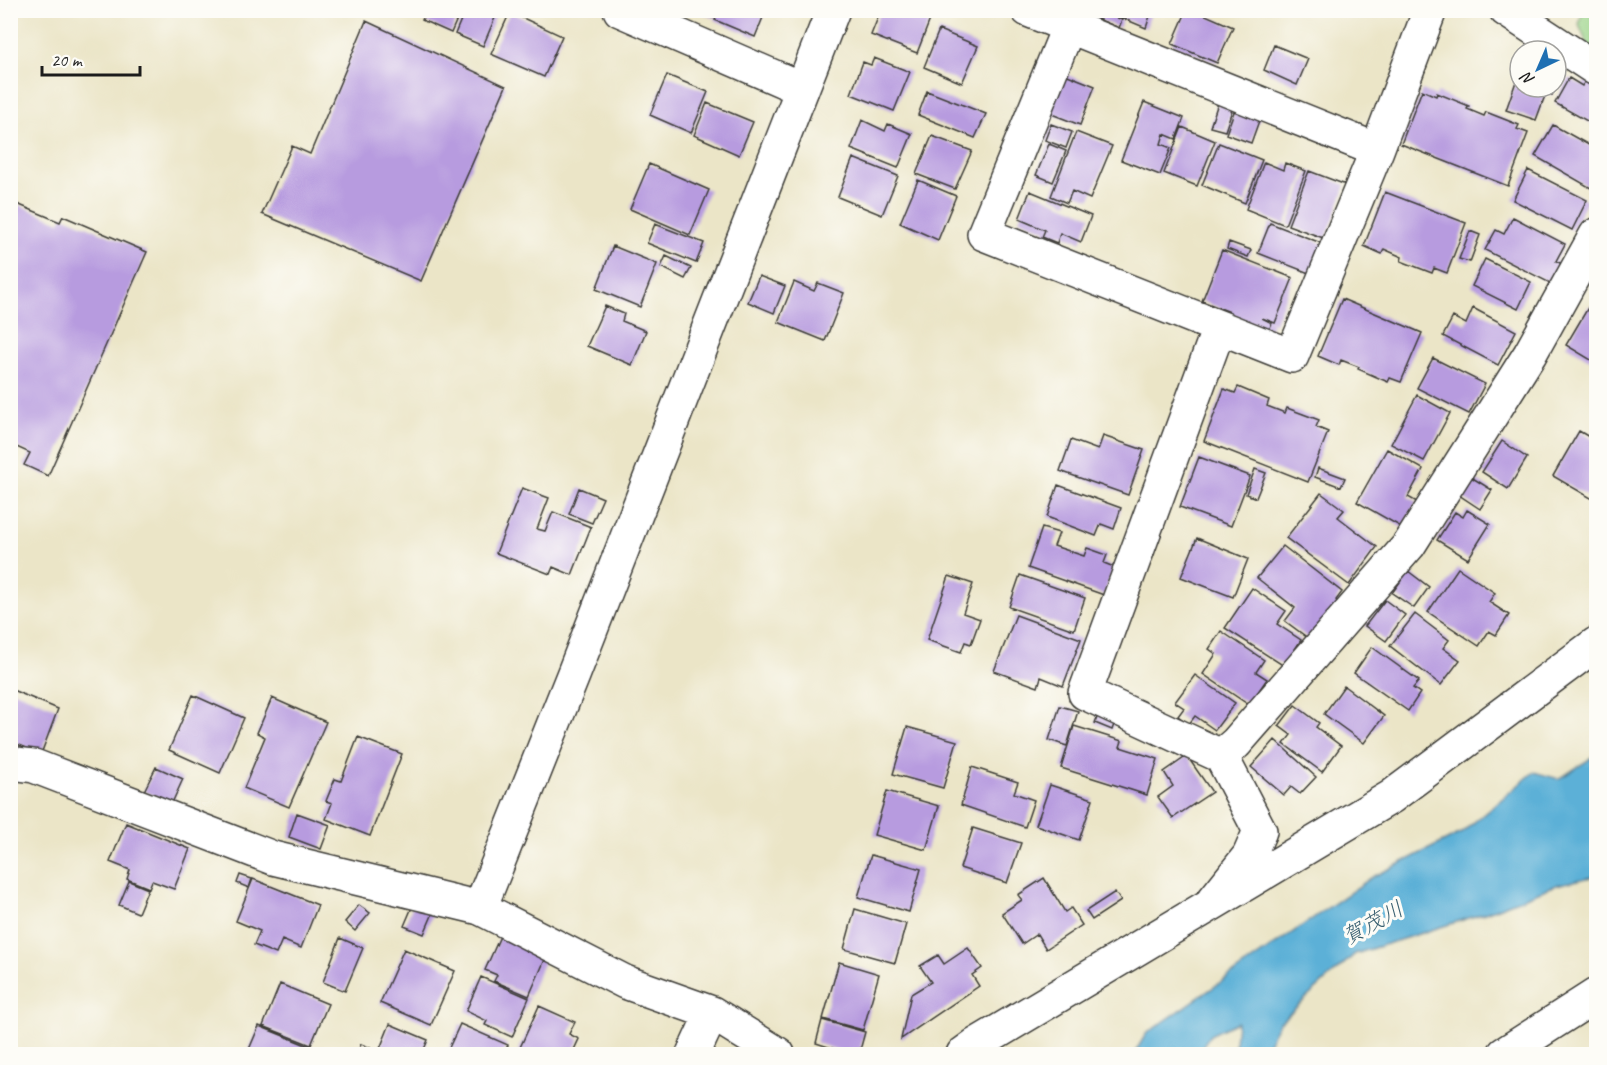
<svg xmlns="http://www.w3.org/2000/svg" width="1607" height="1065" font-family="Caveat,'Klee One',sans-serif">
<style>
.green{fill:#99d387;stroke:#5a7852;stroke-width:1.5}
.water{fill:#5bb0d7;stroke:#3c667a;stroke-width:1.5}
.building{fill:#b79bdf}
.lines{fill:none;stroke-linecap:round;stroke-linejoin:round}
.minor-casing{stroke:#3b3a36;stroke-width:36}
.tertiary-casing{stroke:#3b3a36;stroke-width:36}
.minor{stroke:#fff;stroke-width:33}
.tertiary{stroke:#fff;stroke-width:33}
.labels{text-anchor:middle;dominant-baseline:central;stroke-width:6;stroke-linejoin:round;paint-order:stroke}
.water-label{font-size:22px;font-style:italic;fill:#385f70;stroke:#fdfcf7}
</style>
<rect width="100%" height="100%" fill="#fdfcf7"/>
<filter id="ink" filterUnits="userSpaceOnUse"><feTurbulence type="fractalNoise" baseFrequency=".0167" numOctaves="2"/><feDisplacementMap in="SourceGraphic" scale="12" xChannelSelector="R" yChannelSelector="G"/><feConvolveMatrix kernelMatrix="1 2 1 2 8 2 1 2 1" color-interpolation-filters="sRGB"/></filter>
<filter id="wash" filterUnits="userSpaceOnUse"><feTurbulence type="fractalNoise" baseFrequency=".008" numOctaves="4" result="noise"/><feDisplacementMap in="SourceGraphic" scale="24" xChannelSelector="R" yChannelSelector="G"/><feGaussianBlur stdDeviation="1.35" result="paint"/><feColorMatrix in="noise" values="0 0 0 0 0 0 0 0 0 0 0 0 0 0 0 0 0 1.4 0 .05"/><feComposite in="paint" operator="in"/></filter>
<g filter="url(#wash)">
<rect width="100%" height="100%" fill="#ebe5c7"/>
<path class="green" d="M1583,11H1596V52L1588,46L1579,25Z"/>
<path class="water" d="M1596,755V876L1556,885L1485,913L1355,954L1279,1023L1262,1054H1234L1237,1022L1210,1035L1197,1054H1134L1146,1034L1371,878L1461,833L1534,772L1559,779Z"/>
<g id="blocks">
<path class="building" d="M426,10H461L451,33L422,20Z
M465,10H492L497,13L483,46L455,34Z
M696,10H716L713,18Z
M720,10H766L755,37L715,20Z
M881,10H928L933,12L917,53L871,35Z
M1090,10H1099L1122,20L1119,28L1088,15Z
M1103,10H1152L1146,28Z
M1187,10H1205L1203,14L1233,27L1217,63L1172,44Z
M510,12L562,36L544,77L491,54Z
M366,21L506,86L421,281L262,214L292,146L310,154Z
M939,30L978,46L962,83L924,67Z
M1274,45L1308,59L1297,85L1264,70Z
M874,58L910,72L894,111L851,94L863,62L871,65Z
M1520,70V87H1555L1552,95L1546,93L1536,120L1506,110Z
M1065,74L1095,86L1080,125L1049,113Z
M667,75L708,92L691,133L650,115Z
M1569,78L1582,86L1586,80L1596,87V126L1555,103Z
M1422,90L1436,96L1437,93L1469,106L1467,109L1484,116L1486,112L1519,125L1517,129L1528,133L1508,186L1401,144Z
M927,91L986,114L975,138L918,115Z
M1144,102L1184,118L1176,139L1164,134L1161,144L1171,148L1160,175L1121,160Z
M707,103L753,122L739,155L694,135Z
M1218,103L1233,107L1225,131L1210,127Z
M1235,109L1260,118L1251,143L1226,134Z
M862,120L885,131L888,124L912,134L898,168L851,149Z
M1051,124L1072,132L1066,148L1045,140Z
M1553,125L1596,149V191L1535,156Z
M1182,127L1215,141L1197,186L1164,173Z
M1076,132L1112,146L1090,199L1072,191L1067,203L1051,196Z
M932,136L972,151L955,189L916,174Z
M1219,143L1262,160L1245,203L1202,185Z
M1049,144L1066,151L1053,182L1036,175Z
M853,158L898,176L882,215L838,197Z
M1264,162L1283,170L1285,163L1306,171L1285,225L1246,209Z
M649,164L709,190L690,235L630,209Z
M1528,170L1587,200L1572,230L1513,200Z
M1309,171L1346,185L1326,239L1288,225Z
M918,180L956,196L938,240L900,223Z
M1030,191L1091,216L1081,242L1060,233L1057,243L1042,237L1045,230L1019,219Z
M1385,192L1466,223L1447,273L1434,268L1432,273L1401,261L1402,257L1384,249L1382,254L1364,246Z
M10,201L60,222L63,216L147,252L48,476L24,465L30,453L10,444Z
M1513,217L1565,244L1556,261L1564,265L1554,285L1485,250L1496,230L1504,234Z
M1270,223L1326,245L1314,275L1258,253Z
M655,224L704,243L696,263L647,243Z
M1470,231L1480,235L1470,262L1459,259Z
M1229,242L1251,250L1248,257L1227,249Z
M613,246L657,264L640,307L596,289Z
M1222,250L1293,278L1275,323L1262,318L1272,323L1269,330L1229,314L1230,312L1202,301Z
M666,256L691,268L685,279L661,267Z
M1485,259L1531,282L1518,309L1472,286Z
M759,276L785,286L774,313L748,302Z
M794,282L814,291L818,283L844,293L825,341L778,322Z
M1342,299L1422,333L1401,382L1390,378L1388,382L1358,369L1359,367L1341,360L1339,365L1318,356Z
M605,306L624,314L622,321L646,331L632,365L587,346Z
M1589,306L1596,310V363L1566,345Z
M1473,308L1516,331L1498,365L1443,336L1453,317L1466,324Z
M1433,358L1485,384L1469,414L1417,388Z
M1238,387L1269,400L1267,406L1285,413L1287,408L1319,420L1316,427L1328,432L1308,482L1204,441L1224,389L1235,393Z
M1417,395L1450,413L1424,461L1391,444Z
M1579,431L1596,441V501L1553,476Z
M1103,436L1144,450L1128,495L1060,471L1071,440L1098,450Z
M1502,441L1527,458L1508,489L1482,472Z
M1387,449L1423,469L1408,497L1417,502L1403,528L1357,502Z
M1199,457L1250,476L1231,526L1180,507Z
M1318,468L1345,478L1341,487L1315,477Z
M1255,469L1266,473L1256,498L1246,494Z
M1471,477L1492,490L1480,509L1459,495Z
M1058,485L1121,508L1114,529L1101,524L1096,536L1047,517Z
M522,488L549,498L537,529L545,531L553,512L591,527L572,575L553,567L550,574L496,553Z
M579,488L603,498L592,523L569,514Z
M1321,493L1344,510L1338,517L1377,547L1349,585L1286,538Z
M1467,510L1490,524L1468,559L1437,540L1455,512L1463,517Z
M1042,528L1059,533L1054,546L1084,556L1087,548L1107,555L1104,563L1114,567L1104,595L1028,568Z
M1197,538L1248,559L1233,597L1181,577Z
M1283,546L1342,592L1336,600L1341,604L1312,641L1285,621L1295,608L1257,578Z
M1458,568L1495,593L1489,602L1509,615L1496,635L1489,631L1479,646L1428,612Z
M1408,571L1429,587L1414,608L1392,593Z
M1020,575L1085,598L1074,630L1009,607Z
M949,576L973,584L963,613L980,619L971,644L965,642L961,652L927,640Z
M1252,588L1286,611L1277,624L1301,640L1284,666L1225,628Z
M1385,600L1405,615L1386,641L1365,626Z
M1415,614L1449,640L1443,648L1460,660L1441,685L1390,646Z
M1016,615L1081,639L1063,686L1041,677L1038,687L994,671Z
M1221,631L1264,660L1256,672L1267,679L1249,705L1203,674L1216,654L1209,649Z
M1372,647L1419,681L1413,688L1420,693L1408,711L1354,673Z
M1195,675L1235,703L1215,730L1195,716L1189,724L1178,716L1184,708L1175,702Z
M1344,686L1384,716L1364,743L1324,714Z
M10,689L58,709L41,754L10,741Z
M193,695L244,718L220,773L169,750Z
M272,698L326,722L289,807L244,788L265,737L257,733Z
M1295,705L1319,723L1316,727L1341,746L1322,772L1284,744L1291,735L1279,726Z
M1060,706L1078,711L1067,746L1049,740Z
M1099,712L1116,719L1112,730L1095,723Z
M1074,726L1122,741L1120,747L1158,759L1147,795L1061,768Z
M907,727L957,741L943,788L893,774Z
M358,737L402,754L370,836L326,819L332,803L326,801L335,779L341,781Z
M1275,740L1316,777L1300,794L1291,787L1284,795L1251,767Z
M1187,756L1212,792L1173,818L1158,797L1173,786L1164,772Z
M156,767L183,779L172,803L144,791Z
M972,767L1018,782L1014,793L1034,800L1025,827L961,805Z
M1050,785L1093,799L1079,840L1036,825Z
M887,791L939,806L926,850L874,835Z
M297,813L330,825L321,849L289,837Z
M126,823L190,849L174,889L152,881L149,888L127,879L130,870L110,862Z
M973,828L1021,843L1007,883L960,868Z
M871,855L921,869L909,912L858,897Z
M240,875L252,879L249,888L237,883Z
M1044,878L1065,912L1071,908L1082,925L1046,949L1037,934L1022,944L1002,913L1022,900L1018,895Z
M253,879L318,905L301,948L282,940L276,954L254,945L260,931L236,921Z
M129,881L148,889L138,913L119,905Z
M1115,892L1121,901L1092,920L1086,911Z
M359,905L370,913L355,931L345,922Z
M413,905L433,913L424,934L404,926Z
M855,909L906,924L895,963L844,949Z
M501,934L547,955L529,996L494,981L497,975L485,970Z
M340,938L363,948L345,991L323,982Z
M968,948L982,968L972,975L979,986L901,1039L911,994L931,982L920,966L938,955L944,964Z
M404,949L455,971L431,1025L380,1003Z
M839,962L879,974L863,1030L823,1019Z
M481,977L529,998L512,1037L485,1025L487,1021L466,1011Z
M280,984L328,1004L311,1045L263,1026Z
M539,1006L575,1022L569,1034L579,1039L572,1054H517Z
M822,1020L865,1032L859,1054H840L841,1051L816,1043Z
M390,1024L428,1040L422,1054H357L361,1044L379,1051Z
M460,1024L508,1045L503,1054H452L447,1052Z
M259,1026L311,1047L308,1054H247Z"/>
</g>
</g>
<g filter="url(#ink)">
<use href="#blocks" fill-opacity="0" stroke="#3b3a36" stroke-width="1.5"/>
<g class="lines">
<g class="minor-casing">
<path id="minor" d="M620,10L802,89
M1028,10L1377,150
M1506,10L1596,69
M1069,26L984,234L1292,356L1377,150L1430,10
M1219,328L1085,693L1221,756
M10,763L34,766L273,858L480,908L625,982L712,1013L778,1054
M1210,905L1249,856L1260,831L1221,756L1236,743L1409,545L1530,354L1596,235
M693,1054L712,1013
M963,1054L974,1046L1391,797L1596,644
M1504,1054L1596,995"/>
</g>
<g class="tertiary-casing">
<path id="tertiary" d="M480,908L574,673L833,10"/>
</g>
<use href="#minor" class="minor"/>
<use href="#tertiary" class="tertiary"/>
</g>
</g>
<g class="labels">
<g class="water-label">
<text transform="translate(1373 923) rotate(-29)">賀茂川</text>
</g>
</g>
<rect width="1607" height="1065" fill="none" stroke="#fdfcf7" stroke-width="36"/>
<g transform="translate(1538 69) rotate(224)"><circle r="28" fill="#fdfcf7" stroke="#a3a29f" stroke-width="1.5"/>
<path d="M0-4.5L10 22L0 15L-10 22Z" fill="#1f6fb2"/>
<text y="-9" font-size="16" font-weight="bold" text-anchor="middle" fill="#1c1c1c">N</text>
</g>
<path d="M42 66v9h98v-9" fill="none" stroke="#1c1c1c" stroke-width="3"/>
<text x="51" y="66" font-size="18" fill="#1c1c1c" stroke="#fdfcf7" stroke-width="4.5" paint-order="stroke">20 m</text>
</svg>
